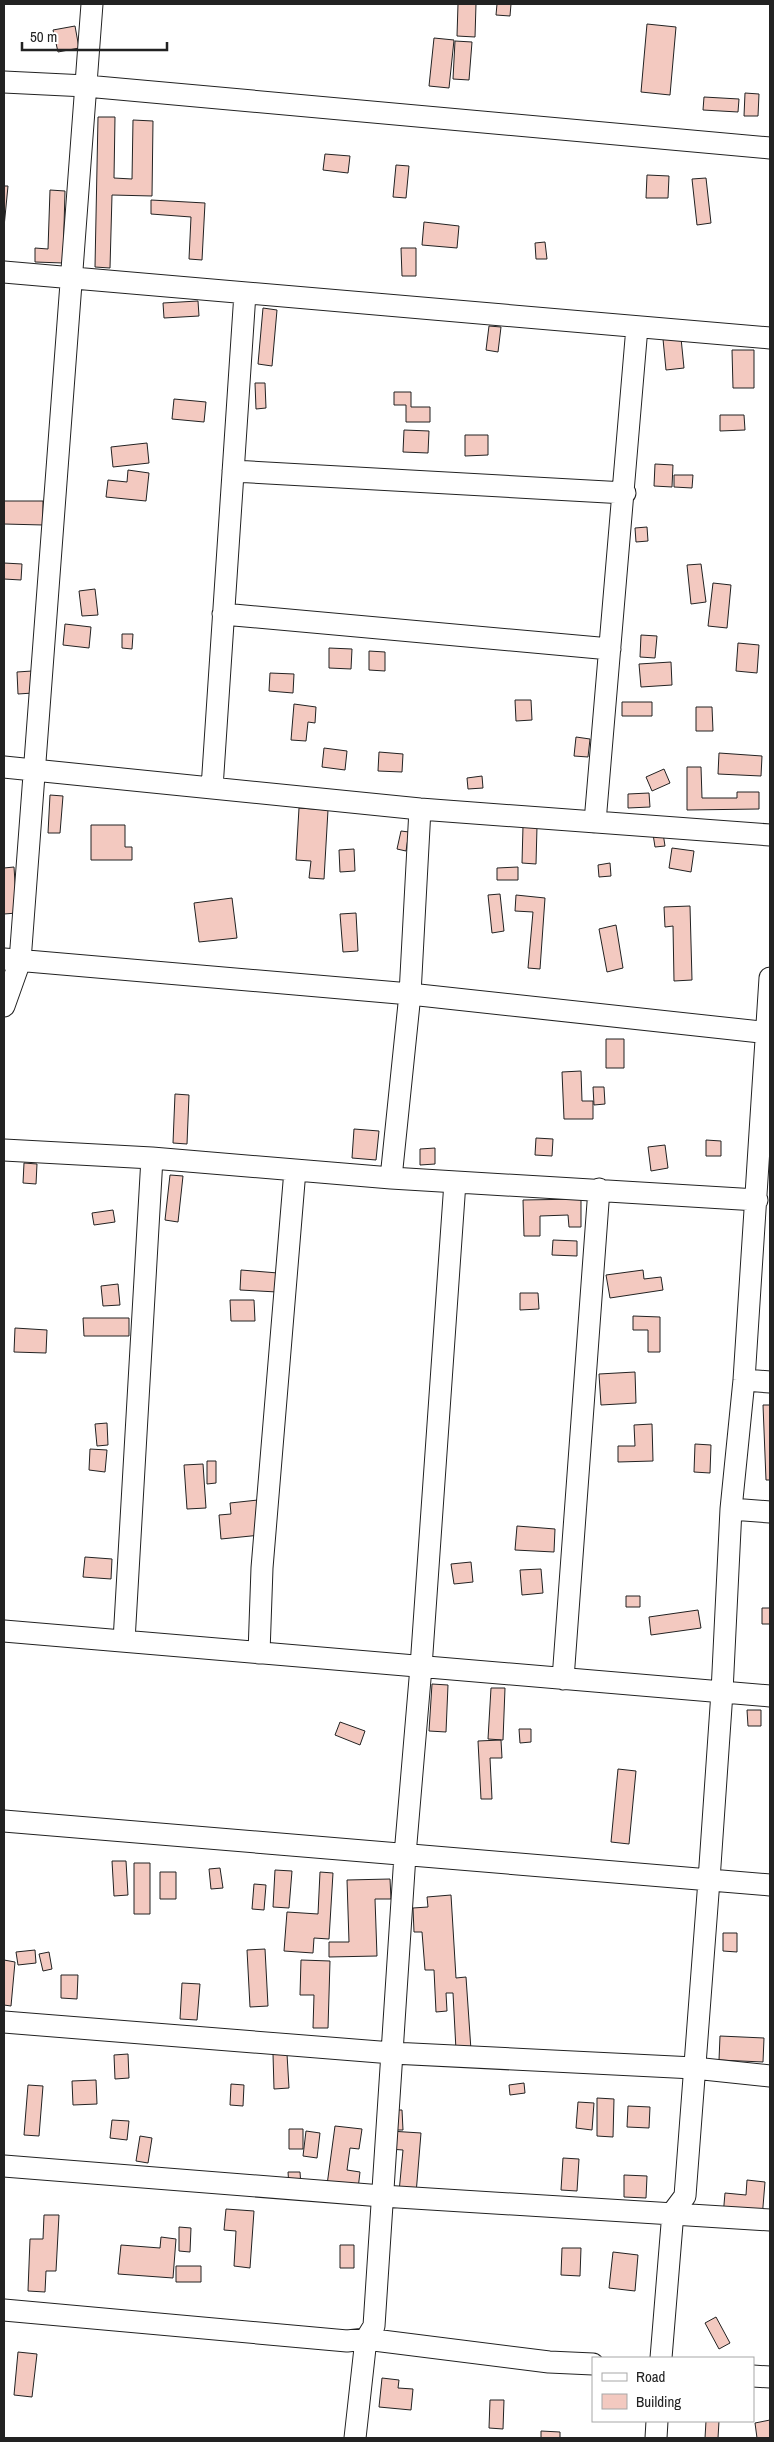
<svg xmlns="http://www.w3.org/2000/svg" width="774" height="2442" font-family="'Archivo Narrow',sans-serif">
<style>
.building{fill:#f3c9c0;stroke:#222}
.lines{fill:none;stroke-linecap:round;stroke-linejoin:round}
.minor-casing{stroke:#222;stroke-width:23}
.minor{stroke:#fff;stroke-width:21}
</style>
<rect width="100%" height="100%" fill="#fff"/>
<path class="building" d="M458,4H476L475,37L457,36Z
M497,4H511L510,16L496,15Z
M647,24L676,27L670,95L641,92Z
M75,26L79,48L58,52L53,30Z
M434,38L454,40L449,88L429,86Z
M455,41L472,42L469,80L453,79Z
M745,93L759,94L758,116H744Z
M704,97L739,99L738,112L703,110Z
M98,117H115L114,178L132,179L133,120L153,121L152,196L112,195L110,268L95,267Z
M325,154L350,156L348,173L323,170Z
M396,165L409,166L406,198L393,197Z
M647,175L669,176L668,198H646Z
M706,178L711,223L697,225L692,179Z
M4,186H8L4,227Z
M50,190L65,191L63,263L35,262V248L48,249Z
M151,200L205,203L202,260L189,259L191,217L151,214Z
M424,222L459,226L457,248L422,245Z
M545,242L547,259H536L535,243Z
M401,248H416V276H402Z
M198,301L199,316L164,318L163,303Z
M263,308L277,310L272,366L258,364Z
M489,326L501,327L498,352L486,350Z
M681,338L684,368L666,370L663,339Z
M732,350H754V388H733Z
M255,383H265L266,408L256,409Z
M394,392H411V407H430V422H406V405H394Z
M174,399L206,402L204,422L172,419Z
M720,415H744L745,430L720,431Z
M404,430L429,431L428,453L403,452Z
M465,435H488V455L465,456Z
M147,443L149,463L113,467L111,447Z
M655,464L673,465L672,487L654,486Z
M128,470L149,473L146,501L106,497L108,480L127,482Z
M674,475H693L692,488L674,487Z
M4,501H43V525L4,524Z
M647,527L648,541L636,542L635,528Z
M4,563L22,564L21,580L4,579Z
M701,564L706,602L691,604L687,565Z
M713,583L731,585L727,628L708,626Z
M95,589L98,615L82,616L79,591Z
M65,624L91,627L89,648L63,645Z
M122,634H133L132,649L122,648Z
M641,635L657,636L655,658L640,657Z
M738,643L759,645L757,673L736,671Z
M329,648L352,649L351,669L329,668Z
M369,651L385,652V671L369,670Z
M671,662L672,685L641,687L639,664Z
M32,671L33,693L18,694L17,672Z
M270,673L294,674L293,693L269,691Z
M515,700H531L532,720L516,721Z
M622,702H652V716H622Z
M294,704L316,707L315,723L308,722L306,741L291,740Z
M696,707H712L713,731H696Z
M576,737L590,739L588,757L574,756Z
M324,748L347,751L345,770L322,767Z
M379,752L403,754L402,772L378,771Z
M719,753L762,756L761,776L718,774Z
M687,767H701L702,798H737V792H759V809L687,810Z
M664,769L670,783L652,791L646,777Z
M482,776L483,788L468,789L467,778Z
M649,793L650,807L628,808V794Z
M50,795L63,796L60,833H48Z
M299,808L328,810L324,879L309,878L311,861L296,860Z
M91,825H125V847H132V860H91Z
M523,826L537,827L536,864L522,863Z
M401,831L409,832L406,851L397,849Z
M663,833L665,846L655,847L653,834Z
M672,848L694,851L691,872L669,868Z
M354,849L355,871L340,872L339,850Z
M610,863L611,876L599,877L598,865Z
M14,867L17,913L4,914V868Z
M518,867V880H497V868Z
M500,894L504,931L492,933L488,895Z
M516,895L545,898L540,969L528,968L533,912L515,911Z
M232,898L237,938L199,942L194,903Z
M690,906L692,980L674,981L673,926L665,927L664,907Z
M356,913L358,951L343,952L340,914Z
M616,925L623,968L607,972L599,929Z
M606,1039H624V1068H606Z
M581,1071L582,1101H593V1119H564L562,1072Z
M593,1087H604L605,1104L594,1105Z
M175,1094L189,1095L187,1144L173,1143Z
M354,1129L379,1131L376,1160L352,1158Z
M536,1138L553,1139L552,1156L535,1155Z
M706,1140L721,1141V1156H706Z
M665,1145L668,1168L651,1171L648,1147Z
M435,1148V1164L420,1165V1149Z
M24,1163L37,1164L36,1184L23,1183Z
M170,1175L183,1176L178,1222L165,1220Z
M581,1199V1227H569L568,1215L540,1216V1236H524L523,1200Z
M113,1210L115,1222L94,1225L92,1213Z
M553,1240L577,1241V1256L552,1255Z
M241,1270L278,1273L277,1292L240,1290Z
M643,1270L644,1279L661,1277L663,1290L610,1298L606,1275Z
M118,1284L120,1305L103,1306L101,1286Z
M520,1293H538L539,1309L520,1310Z
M230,1300H254L255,1321H231Z
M633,1316L660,1317V1352H648V1330H633Z
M83,1318H129V1336H84Z
M15,1328L47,1330L46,1353L14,1352Z
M635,1372L636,1403L601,1405L599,1374Z
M763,1405H770V1480H766Z
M107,1423L108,1445L97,1446L95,1424Z
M652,1424L653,1461L618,1462V1446H635L634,1425Z
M695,1444L711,1445L710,1473L694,1472Z
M90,1449L107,1450L105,1472L89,1470Z
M207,1461H216V1483L207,1484Z
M203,1464L206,1508L187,1509L184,1465Z
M258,1500L261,1535L221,1539L219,1515L231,1514L230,1503Z
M517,1526L555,1529L554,1552L515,1550Z
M85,1557L112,1559L111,1579L83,1577Z
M471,1562L473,1582L454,1584L451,1564Z
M541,1569L543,1593L522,1595L520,1570Z
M626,1596H640V1607H626Z
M762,1608H770V1624H762Z
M698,1610L701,1628L651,1635L649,1617Z
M432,1684L448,1685L446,1732L429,1731Z
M491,1688H505L503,1740L488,1739Z
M747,1710H761V1726H748Z
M340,1722L365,1731L360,1745L335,1735Z
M519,1729H531V1742L520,1743Z
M501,1740L502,1758H490L492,1799H481L478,1741Z
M618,1769L636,1771L629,1844L611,1842Z
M112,1861H126L128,1895L114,1896Z
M134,1863H150V1914H134Z
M220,1868L223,1888L211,1889L209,1869Z
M275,1870L292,1871L289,1908L273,1907Z
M160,1872H176V1899H160Z
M320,1872L333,1873L329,1939L314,1938L313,1953L284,1951L287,1912L318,1914Z
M390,1879L391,1899H375L377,1956L329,1957V1942H349L347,1880Z
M254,1884L266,1885L264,1910L252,1909Z
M451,1895L456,1978L466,1977L471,2050H456L453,1993H446L447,2011L436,2012L434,1970H425L422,1932H414L413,1908L428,1907L427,1897Z
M723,1933H737V1952L723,1951Z
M265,1949L268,2006L250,2007L247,1950Z
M35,1950L36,1963L18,1965L16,1952Z
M49,1952L52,1969L43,1971L39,1954Z
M4,1960L15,1962L11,2006L4,2005Z
M301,1960L330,1961L328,2028H313L314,1995H300Z
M61,1975H78L77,1999L61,1998Z
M182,1983L200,1984L197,2020L180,2019Z
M720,2036L764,2038L763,2062L719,2060Z
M128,2054L129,2078L115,2079L114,2055Z
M273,2054H287L289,2088L274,2089Z
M96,2080L97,2104L73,2105L72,2081Z
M524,2083L525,2093L510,2095L509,2085Z
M231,2084L244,2085L243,2106L230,2105Z
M28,2085L43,2086L39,2136L24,2135Z
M597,2098L614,2099L613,2137L597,2136Z
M578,2102L594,2103L592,2130L576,2128Z
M628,2106L650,2107L649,2128L627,2127Z
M390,2110H402L403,2130H391Z
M112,2120L129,2121L127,2140L110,2138Z
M335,2126L362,2129L359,2149L350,2148L347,2170L360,2172L358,2189L327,2185Z
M289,2129H303V2149H289Z
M306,2131L320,2133L317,2158L303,2156Z
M390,2131L421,2133L416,2194L399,2192L403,2150L389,2149Z
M140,2136L152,2138L148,2163L136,2161Z
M563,2158L579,2159L577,2191L561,2190Z
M288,2172H300L301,2186H289Z
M624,2175L647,2176L646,2198L624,2197Z
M747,2180L765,2182L762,2219L723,2216L725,2193L746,2195Z
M226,2209L254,2211L250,2268L234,2266L236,2231L224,2230Z
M44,2215H59L56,2271H46L45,2292L28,2291L30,2239H43Z
M179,2227L191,2228L190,2252L179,2251Z
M161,2237L176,2239L173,2278L118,2274L121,2245L160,2248Z
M340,2245H354V2268H340Z
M562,2248H581L580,2276L561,2275Z
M613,2252L638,2255L635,2291L609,2288Z
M176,2266H201V2282H176Z
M716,2317L730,2343L719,2349L705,2323Z
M18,2352L37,2354L32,2397L14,2395Z
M382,2378L399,2380L398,2388L413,2389L411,2410L379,2407Z
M490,2400H504L503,2429L489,2428Z
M770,2420V2438H757L755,2423Z
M706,2421H719L718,2438H705Z
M541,2431L560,2432V2438H541Z"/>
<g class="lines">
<g class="minor-casing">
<path id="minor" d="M4,82L86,86L770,148
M4,272L770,338
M233,471L625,493
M223,614L610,649
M4,767L420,809L770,835
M212,788L245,293
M595,822L637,327
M4,959L410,994L770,1033
M4,1006L20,961L92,4
M4,1150L152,1158L391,1178L757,1200
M391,1178L410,994L420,809
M744,1380L770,1382
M731,1509L770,1512
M4,1631L770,1696
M124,1641L152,1158
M259,1653L262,1568L295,1170
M563,1679L599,1189
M4,1821L770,1885
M4,2022L392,2053L694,2068L770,2076
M4,2166L382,2196L770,2220
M4,2310L347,2341L366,2339L374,2326L405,1855L421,1667L455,1182
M661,2358L673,2212L685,2196L709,1880L722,1692L731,1509L744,1380L770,978
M753,2376L770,2377
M355,2438L366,2339L549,2362L593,2364
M656,2438L657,2421"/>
</g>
<use href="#minor" class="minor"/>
</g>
<rect width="774" height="2442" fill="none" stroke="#222222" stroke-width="10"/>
<rect x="592" y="2357" width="162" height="65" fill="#ffffff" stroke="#a7a7a7"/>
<rect x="602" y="2373" width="25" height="8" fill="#ffffff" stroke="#a7a7a7"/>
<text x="636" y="2382" font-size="15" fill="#222222">Road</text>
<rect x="602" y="2394" width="25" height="15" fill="#f3c9c0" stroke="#a7a7a7"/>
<text x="636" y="2407" font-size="15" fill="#222222">Building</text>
<path d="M22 42v8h145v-8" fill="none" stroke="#222222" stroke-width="2.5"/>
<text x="30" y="42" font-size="15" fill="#222222" stroke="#ffffff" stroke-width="4" paint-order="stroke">50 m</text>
</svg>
